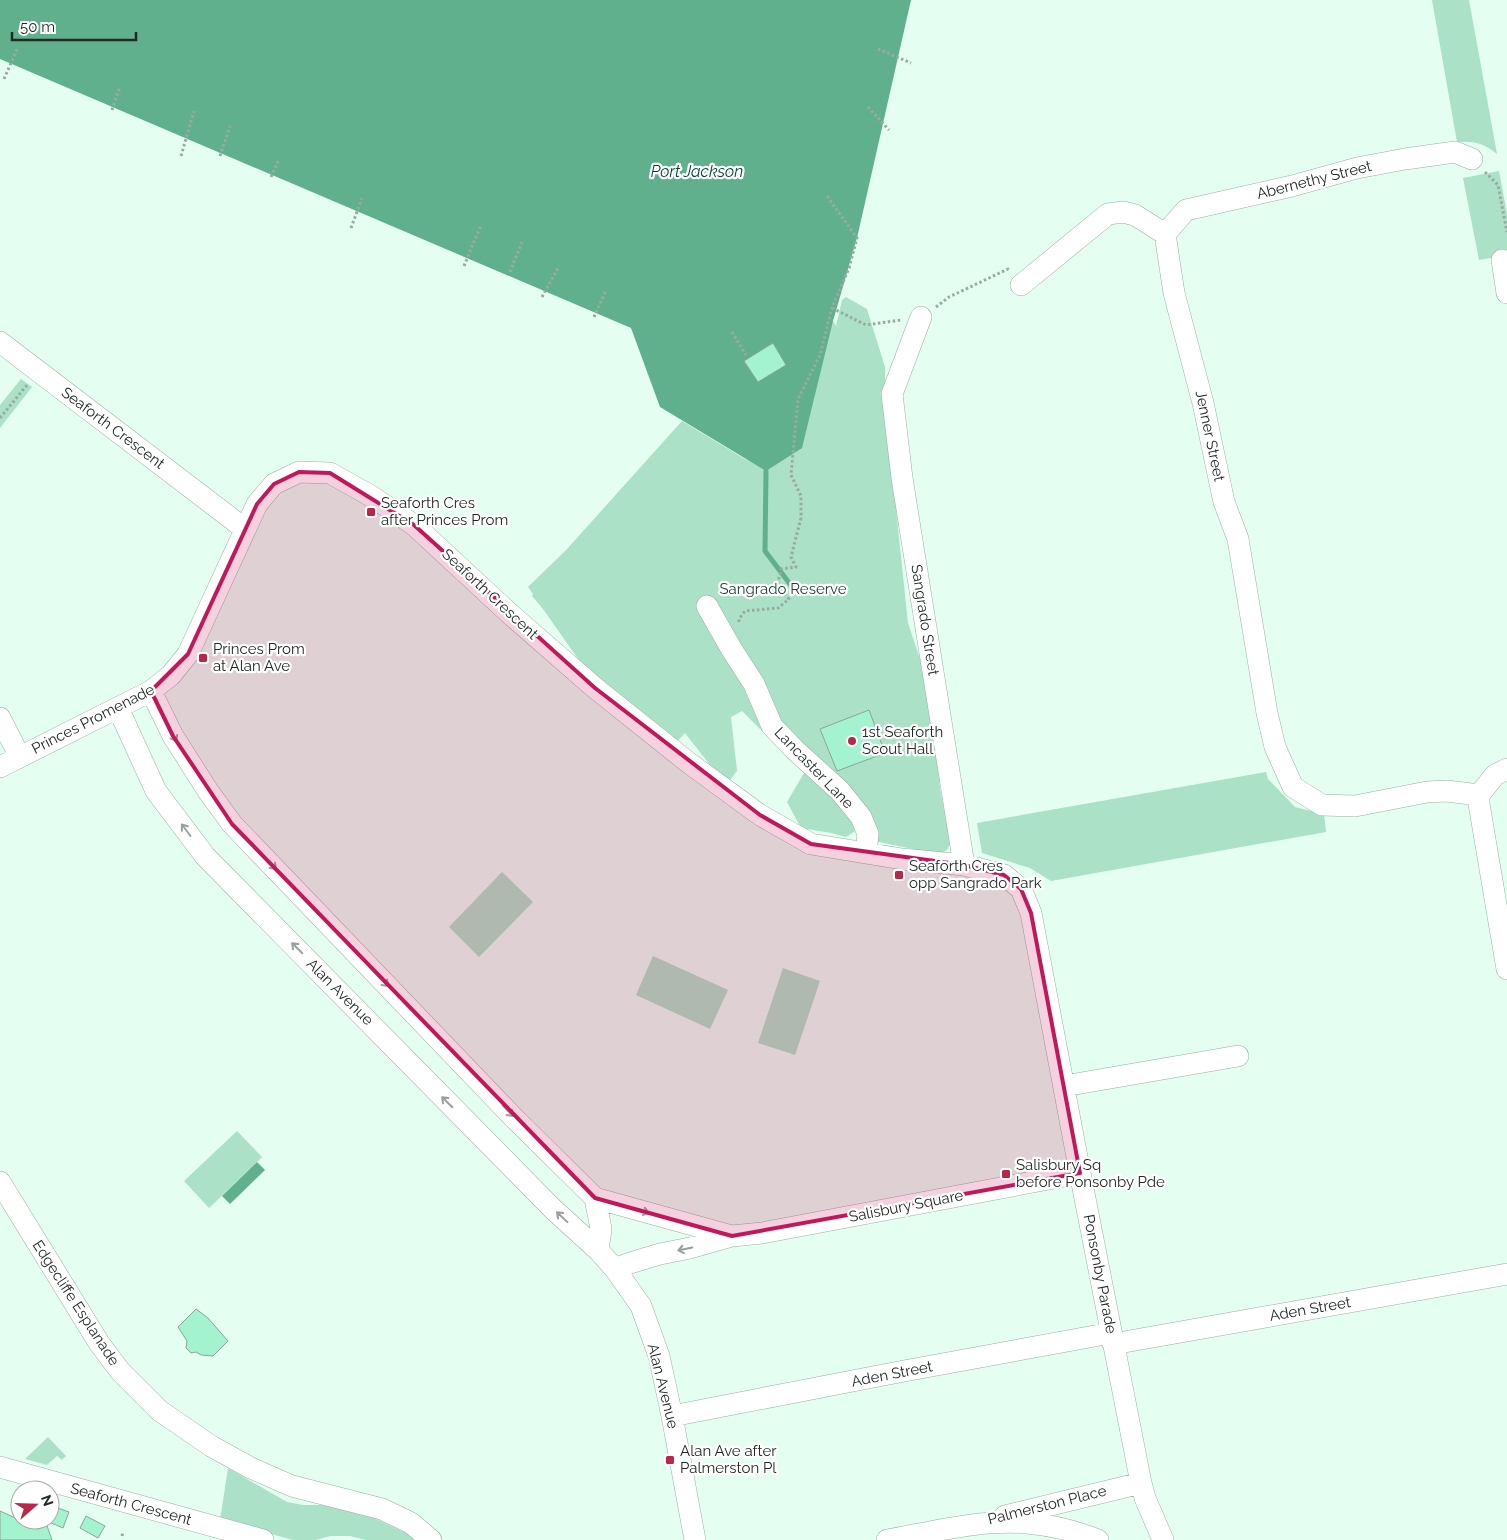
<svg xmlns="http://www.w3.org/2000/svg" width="1507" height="1540" font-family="Raleway,sans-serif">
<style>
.green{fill:#abe1c6}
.water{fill:#60b08d}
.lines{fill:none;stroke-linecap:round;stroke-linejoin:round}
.stream{stroke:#60b08d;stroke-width:5}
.building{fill:#a3f4ce;stroke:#8da499}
.minor-casing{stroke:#98afa4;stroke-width:22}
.path{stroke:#98aba2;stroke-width:3;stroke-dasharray:2.5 2.5;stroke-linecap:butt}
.minor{stroke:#fff;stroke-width:21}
.oneway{stroke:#9b9f9d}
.marked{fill:#c2185b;fill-opacity:0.2;stroke:#c2185b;stroke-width:4;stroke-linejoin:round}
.poi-dot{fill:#b82648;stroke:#fff;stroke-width:2}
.labels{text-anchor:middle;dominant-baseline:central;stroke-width:4.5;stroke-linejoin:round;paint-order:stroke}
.street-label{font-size:15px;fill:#212a25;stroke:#fff}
.poi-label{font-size:15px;fill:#212a25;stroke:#fff;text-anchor:start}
.park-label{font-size:15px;fill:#1b3f30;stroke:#fff}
.water-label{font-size:16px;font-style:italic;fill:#034831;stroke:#fff}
</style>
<rect width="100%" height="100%" fill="#e5fef2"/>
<path class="green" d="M1432,0H1469L1497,154C1483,143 1475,141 1457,142Z
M1499,171L1507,214V255L1479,260L1463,178Z
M846,297L867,309L885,367L886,429L888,433L908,623L924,671L934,723L940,789L951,842L947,850L942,853H932L874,841L860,828L846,837L831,833L801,828L787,802L804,773L742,711L731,717L737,771L730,780L710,765L685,733L677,742L581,663L543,609L532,596L533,594L528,587L567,549L682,421L745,459L769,469L833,321L836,326L842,300Z
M21,379L32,387L0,428V405Z
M1266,772L1268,779L1295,807L1324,814L1326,832L1051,881L1030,868L982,853L977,823Z
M502,872L533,902L479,957L449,927Z
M653,956L728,990L710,1029L636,995Z
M783,968L820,981L795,1055L758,1043Z
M237,1131L262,1157L209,1208L184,1181Z
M48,1437L66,1456L62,1460L57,1456L47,1465L25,1459Z
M228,1468L287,1502L303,1505H327L374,1518L408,1534L415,1540H366L350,1536H331L315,1540H293L220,1520Z"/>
<path class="water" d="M0,0H911L857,238L833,321L802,448L766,471L660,407L631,328L0,59Z
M257,1162L265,1170L230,1204L222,1196Z"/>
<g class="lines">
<path class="stream" d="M766,471L765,551L793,588"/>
</g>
<path class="building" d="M773,343L786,365L758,382L744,361Z
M869,710L885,753L837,771L820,729Z
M196,1309L208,1318L228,1341L213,1356L201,1355L196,1352L191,1353L186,1348L187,1341L178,1327Z
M55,1507L69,1512L63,1528L49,1522Z
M0,1511L20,1520H45L52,1540H0Z
M86,1516L105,1526L98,1538L80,1528Z"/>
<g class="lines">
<g class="minor-casing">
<path id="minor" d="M1165,234L1174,293L1203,403L1224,502L1238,539L1267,713L1275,747L1293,787L1322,805L1355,806L1427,792L1447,791L1479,795L1495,775L1507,769
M1165,234L1186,210L1292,186L1357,168L1405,159L1455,152L1472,159
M1502,260L1507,293
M1021,285L1108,214L1123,212L1135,215L1165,234
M921,317L892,394L902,478L964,865
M0,342L245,529
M707,606L732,650L754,684L772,726L795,750L840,791L861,817L868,834L866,853
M151,691L173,736L208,791L232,824L514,1118L595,1198L732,1236
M118,708L156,791L205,856L554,1210L598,1250L615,1269L641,1306L659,1356L672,1416L695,1540
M0,718L20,757
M0,767L151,691L171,675L188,654L257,504L274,484L299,472L330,473L371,496L414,525L509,613L595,688L689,763L760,815L811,844L902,859L964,865L1004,875L1021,889L1031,913L1080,1173L1141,1483L1145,1498L1163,1540
M1479,795V804L1507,969
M1064,1086L1238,1056
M0,1182L99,1343L120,1371L160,1411L211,1446L251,1468L292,1486L382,1509L411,1523L431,1540
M595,1198L601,1229L598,1250
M615,1269L630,1263L660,1254L690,1248L732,1236L762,1233L1080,1173
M1113,1344L1507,1274
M672,1416L904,1371L1111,1333
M0,1467L263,1540
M1005,1516L1141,1483
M887,1540C933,1532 981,1519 1027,1523C1051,1525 1075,1531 1098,1540"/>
</g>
<path class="path" d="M878,49L911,63
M4,79L18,47
M868,107L889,130
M112,110L120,87
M181,156L194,111
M220,156L230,126
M1485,172L1498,185L1507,232
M271,177L279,159
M351,228L362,198
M464,266L481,225
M510,272L522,242
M542,297L559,266
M936,307L949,297L1008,269L1009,271
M832,308L866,325L901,320
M594,317L606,290
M732,332L746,355
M0,418L27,385
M739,622V619L745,611L778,608L789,599L777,587L781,569L796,567L791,557L801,518V496L791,475L798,399L820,355L832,308L849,268L857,238L827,196
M122,1536L123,1532"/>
<use href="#minor" class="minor"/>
</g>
<defs><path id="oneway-shaft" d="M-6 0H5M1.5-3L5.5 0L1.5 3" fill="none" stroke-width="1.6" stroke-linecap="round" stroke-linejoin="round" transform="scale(1.25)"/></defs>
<g class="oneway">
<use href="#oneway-shaft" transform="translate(173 735) rotate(62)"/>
<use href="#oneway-shaft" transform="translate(186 830) rotate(-127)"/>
<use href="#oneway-shaft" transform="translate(271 864) rotate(46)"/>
<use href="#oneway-shaft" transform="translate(297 948) rotate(-135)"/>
<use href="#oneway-shaft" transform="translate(383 981) rotate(46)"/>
<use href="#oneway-shaft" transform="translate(447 1102) rotate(-135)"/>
<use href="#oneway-shaft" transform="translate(508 1111) rotate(46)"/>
<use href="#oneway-shaft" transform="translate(642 1211) rotate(16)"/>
<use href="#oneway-shaft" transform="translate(562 1217) rotate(-137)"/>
<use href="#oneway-shaft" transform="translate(685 1249) rotate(168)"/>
</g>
<path class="marked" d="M299,472L330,473L414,525L595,688L760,815L811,844L964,865L1004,875L1021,889L1031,913L1080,1173L732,1236L595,1198L232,824L173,736L151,691L188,654L257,504L274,484Z"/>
<g class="poi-dot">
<rect x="366" y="507" width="10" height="10" rx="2.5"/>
<rect x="198" y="653" width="10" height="10" rx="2.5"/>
<circle cx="852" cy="741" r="5"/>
<rect x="894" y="870" width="10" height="10" rx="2.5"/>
<rect x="1001" y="1169" width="10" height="10" rx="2.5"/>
<rect x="665" y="1455" width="10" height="10" rx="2.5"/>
</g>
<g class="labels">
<g class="street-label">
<text transform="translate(1314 180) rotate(-14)">Abernethy Street</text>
<text transform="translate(113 428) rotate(37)">Seaforth Crescent</text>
<text transform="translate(1210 436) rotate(78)">Jenner Street</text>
<text transform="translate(490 594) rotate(43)">Seaforth Crescent</text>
<text transform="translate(925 620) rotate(81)">Sangrado Street</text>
<text transform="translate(93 719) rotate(-27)">Princes Promenade</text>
<text transform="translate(814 768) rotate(46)">Lancaster Lane</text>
<text transform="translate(340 992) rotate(45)">Alan Avenue</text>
<text transform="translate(906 1206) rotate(-11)">Salisbury Square</text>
<text transform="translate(1100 1274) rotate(79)">Ponsonby Parade</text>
<text transform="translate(76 1303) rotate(57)">Edgecliffe Esplanade</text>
<text transform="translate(1310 1309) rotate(-10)">Aden Street</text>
<text transform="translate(892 1374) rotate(-11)">Aden Street</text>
<text transform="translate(663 1386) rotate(76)">Alan Avenue</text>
<text transform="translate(131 1504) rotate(15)">Seaforth Crescent</text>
<text transform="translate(1047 1505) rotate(-14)">Palmerston Place</text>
</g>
<g class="poi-label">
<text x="381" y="503">Seaforth Cres<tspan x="381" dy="17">after Princes Prom</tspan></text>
<text x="213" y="649">Princes Prom<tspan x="213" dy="17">at Alan Ave</tspan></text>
<text x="862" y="732">1st Seaforth<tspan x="862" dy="17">Scout Hall</tspan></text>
<text x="909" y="866">Seaforth Cres<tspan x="909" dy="17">opp Sangrado Park</tspan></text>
<text x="1016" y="1165">Salisbury Sq<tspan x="1016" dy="17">before Ponsonby Pde</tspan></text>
<text x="680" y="1451">Alan Ave after<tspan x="680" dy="17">Palmerston Pl</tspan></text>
</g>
<g class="park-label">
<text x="783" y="589">Sangrado Reserve</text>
</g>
<g class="water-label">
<text x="697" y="171">Port Jackson</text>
</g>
</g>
<g transform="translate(35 1505) rotate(70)"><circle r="24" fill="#ffffff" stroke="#a6aaa8"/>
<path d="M0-4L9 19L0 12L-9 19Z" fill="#b82648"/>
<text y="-8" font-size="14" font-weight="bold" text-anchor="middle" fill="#212a25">N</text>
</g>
<path d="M12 32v8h124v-8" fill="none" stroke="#212a25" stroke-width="2.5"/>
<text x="20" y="32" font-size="15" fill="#212a25" stroke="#ffffff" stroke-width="4" paint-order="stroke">50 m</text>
</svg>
